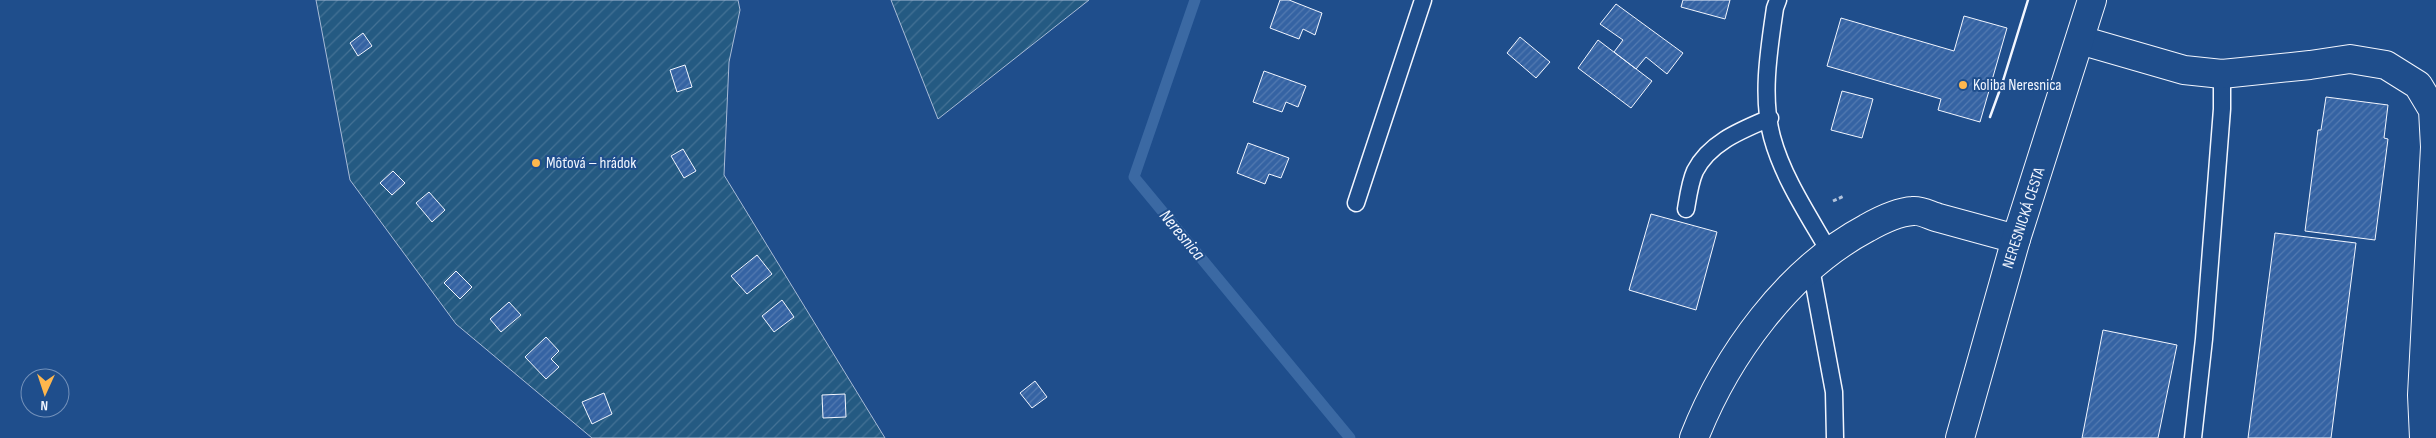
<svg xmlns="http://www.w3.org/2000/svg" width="2436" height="438" font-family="'Sofia Sans Condensed',sans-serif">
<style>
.garden{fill:url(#garden-furrows);stroke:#a8bbd7}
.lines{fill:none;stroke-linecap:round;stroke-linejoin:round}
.stream{stroke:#3b69a3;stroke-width:11}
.building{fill:url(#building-hatch);stroke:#f2f6ff}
.service-casing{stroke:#f2f6ff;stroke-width:19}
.minor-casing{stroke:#f2f6ff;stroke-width:30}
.primary-casing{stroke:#f2f6ff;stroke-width:30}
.path{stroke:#b3c4dc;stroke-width:3;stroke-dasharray:4 2.5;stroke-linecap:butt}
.service{stroke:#1f4e8c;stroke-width:16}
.minor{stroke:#1f4e8c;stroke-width:28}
.primary{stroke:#1f4e8c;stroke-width:28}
.wall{stroke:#f2f6ff;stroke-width:2.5}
.poi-dot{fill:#ffb74d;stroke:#1f4e8c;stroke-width:2}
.labels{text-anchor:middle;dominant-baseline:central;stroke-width:4;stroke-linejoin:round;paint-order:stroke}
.poi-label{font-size:16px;fill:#f2f6ff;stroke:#1f4e8c;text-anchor:start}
.street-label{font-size:16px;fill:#f2f6ff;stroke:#1f4e8c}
.water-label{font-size:18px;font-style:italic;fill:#f2f6ff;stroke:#1f4e8c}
</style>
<defs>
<pattern id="garden-furrows" width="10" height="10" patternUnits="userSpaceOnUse" patternTransform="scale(1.25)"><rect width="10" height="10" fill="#245a82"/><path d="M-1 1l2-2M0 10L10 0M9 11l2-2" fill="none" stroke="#447295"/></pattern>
<pattern id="building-hatch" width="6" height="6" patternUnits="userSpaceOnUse" patternTransform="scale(1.25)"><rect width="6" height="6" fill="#3563a3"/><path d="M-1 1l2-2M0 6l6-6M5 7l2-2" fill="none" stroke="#537ab1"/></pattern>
</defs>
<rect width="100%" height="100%" fill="#1f4e8c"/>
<path class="garden" d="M316,0H738L740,10L729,62L724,175L885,438H592L456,324L350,180Z
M891,0H1089L938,119Z"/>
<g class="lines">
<path class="stream" d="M1195,0L1134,177L1350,438"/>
</g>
<path class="building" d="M1280,0H1289L1322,13L1315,35L1303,29L1299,39L1270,28Z
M1683,0H1730L1725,19L1681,7Z
M1616,4L1683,53L1667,74L1646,57L1636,69L1614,52L1623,40L1600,24Z
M1964,16L2007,28L1980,122L1938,110L1941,99L1827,66L1841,18L1954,51Z
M363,33L372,46L358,56L350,43Z
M1520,37L1550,62L1536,78L1507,53Z
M1598,40L1652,81L1631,108L1578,68Z
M685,65L692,87L677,92L670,70Z
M1264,71L1306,86L1298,107L1286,102L1282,112L1253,102Z
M1842,91L1873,99L1862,138L1831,130Z
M2326,97L2388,105L2384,138L2388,139L2375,240L2305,231L2318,130H2321Z
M1248,143L1289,158L1281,178L1269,174L1265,184L1237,173Z
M683,149L696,171L684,178L671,156Z
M393,171L405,183L392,195L380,183Z
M429,192L445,210L432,222L416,203Z
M1651,214L1717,232L1696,310L1629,290Z
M2275,233L2356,243L2331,438H2248Z
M757,255L772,274L747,294L731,276Z
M456,271L472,287L460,299L444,283Z
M782,300L794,317L774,332L762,316Z
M509,302L521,315L501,332L490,319Z
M2103,330L2177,345L2158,438H2082Z
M546,337L559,351L551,359L559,367L546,379L525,357Z
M1035,381L1047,397L1032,408L1020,393Z
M604,393L612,414L592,424L582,402Z
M845,394L846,417L823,418L822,395Z"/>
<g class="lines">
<g class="service-casing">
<path id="service" d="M1778,0L1775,8C1769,49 1761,97 1772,137C1783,178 1809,216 1830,253
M1356,203L1423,0
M1686,209C1688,197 1690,182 1695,171C1710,142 1742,130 1770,118
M1811,268L1834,392L1835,438
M2193,438L2204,339L2222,109V74"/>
</g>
<g class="minor-casing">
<path id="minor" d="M2080,40L2184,70L2222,74L2310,65L2350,59L2386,65L2418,85L2433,110L2435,147L2422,395L2424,438
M1694,438C1726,356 1788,270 1867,228C1881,220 1898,212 1913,211C1921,210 1931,216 1939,218C1965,225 1990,232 2016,239"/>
</g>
<g class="primary-casing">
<path id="primary" d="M1960,438L2016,239L2092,0"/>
</g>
<path class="path" d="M1833,201L1844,196"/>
<use href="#service" class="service"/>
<use href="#minor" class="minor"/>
<use href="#primary" class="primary"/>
<path class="wall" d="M1990,117L2002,84L2028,0"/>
</g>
<g class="poi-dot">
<circle cx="1963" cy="85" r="5"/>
<circle cx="536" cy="163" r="5"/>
</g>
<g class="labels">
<g class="poi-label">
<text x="1973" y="85">Koliba Neresnica</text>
<text x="546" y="163">Môťová – hrádok</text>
</g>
<g class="street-label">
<text transform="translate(2024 218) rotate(-72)">NERESNICKÁ CESTA</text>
</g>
<g class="water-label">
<text transform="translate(1182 235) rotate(50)">Neresnica</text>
</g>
</g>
<g transform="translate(45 393) rotate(183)"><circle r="24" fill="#1f4e8c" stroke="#7391ba"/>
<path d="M0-4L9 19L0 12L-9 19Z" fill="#ffb74d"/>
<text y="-8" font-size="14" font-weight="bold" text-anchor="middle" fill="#f2f6ff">N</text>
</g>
</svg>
